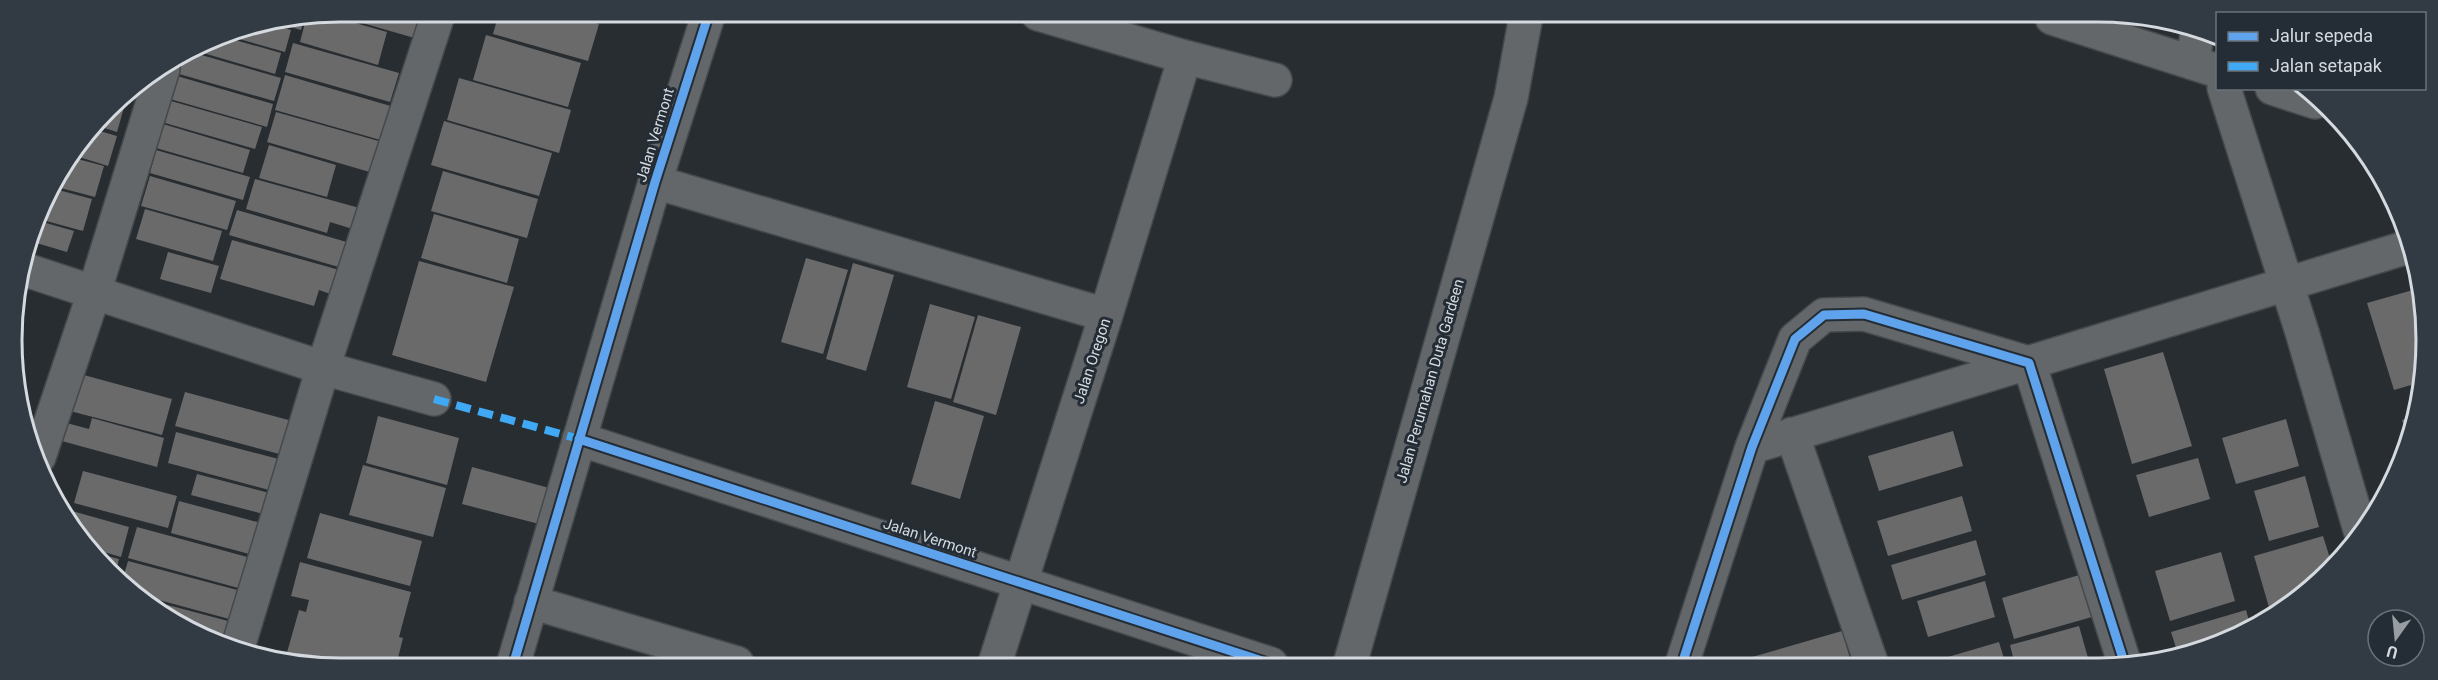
<svg xmlns="http://www.w3.org/2000/svg" width="2438" height="680" font-family="Roboto,sans-serif">
<style>
.building{fill:#6a6a6b}
.lines{fill:none;stroke-linecap:round;stroke-linejoin:round}
.minor-casing{stroke:#44494c;stroke-width:36}
.tertiary-casing{stroke:#44494c;stroke-width:36}
.minor{stroke:#64676a;stroke-width:33}
.tertiary{stroke:#64676a;stroke-width:33}
.quiet{stroke:#3fa9f5;stroke-width:8;stroke-dasharray:15 8;stroke-linecap:butt}
.cycleway-casing{stroke:#242d35;stroke-width:13}
.cycleway{stroke:#60a3ed;stroke-width:9}
.labels{text-anchor:middle;dominant-baseline:central;stroke-width:6;stroke-linejoin:round;paint-order:stroke}
.street-label{font-size:15px;fill:#d4dadf;stroke:#242d35}
.rim{fill:none;stroke:#d4dadf;stroke-width:3}
</style>
<rect width="100%" height="100%" fill="#282d31"/>
<path class="building" d="M340,12H426L418,39L331,14Z
M499,13H559L599,24L588,61L493,34Z
M567,13H604L601,23Z
M327,15L387,32L378,65L300,42L306,19Z
M304,19L301,30L281,24Z
M273,25L291,30L285,52L225,35Z
M486,35L581,63L568,107L473,80Z
M221,36L281,53L275,74L193,50Z
M293,43L399,73L390,102L285,72Z
M191,52L281,78L274,101L179,74L184,56Z
M285,75L394,107L384,141L275,110Z
M177,76L273,104L267,127L170,99Z
M459,78L571,110L559,153L447,120Z
M122,95L127,97L117,132L98,126Z
M171,101L262,127L255,149L165,123Z
M276,112L382,142L373,173L267,142Z
M444,121L552,153L539,196L431,165Z
M163,124L250,150L243,173L156,148Z
M96,130L117,136L108,166L76,156Z
M269,145L336,165L327,197L259,178Z
M156,150L250,177L243,200L150,173Z
M74,158L104,166L95,197L53,186Z
M443,171L538,199L527,238L431,211Z
M150,176L236,201L227,230L141,206Z
M255,179L363,209L356,230L330,222L327,233L246,209Z
M51,188L92,199L83,231L39,219L46,195Z
M145,209L222,231L213,261L136,239Z
M237,210L350,243L342,268L229,235Z
M434,214L519,239L507,283L421,258Z
M39,221L74,231L67,252L33,242Z
M232,240L343,271L336,296L319,290L314,306L220,279Z
M168,252L219,266L211,293L160,279Z
M806,258L848,270L823,354L781,342Z
M419,261L514,287L486,382L392,355Z
M853,263L894,275L866,371L826,359Z
M2420,288V404L2419,407L2411,385L2394,390L2367,303Z
M930,304L975,317L951,399L907,387Z
M978,315L1021,327L996,415L953,402Z
M2163,352L2192,446L2132,464L2104,369Z
M80,374L172,399L162,435L70,411Z
M185,392L296,422L287,456L175,426Z
M935,401L984,416L960,499L911,484Z
M378,416L459,438L447,485L366,463Z
M2415,416L2408,439L2402,420Z
M92,418L164,438L157,467L58,440L63,422L89,429Z
M2286,419L2299,466L2236,484L2222,438Z
M1953,431L1963,466L1879,491L1868,456Z
M176,432L282,460L273,491L168,463Z
M2198,458L2210,499L2149,517L2136,475Z
M363,465L446,488L433,537L349,515Z
M472,467L553,489L543,525L462,504Z
M83,471L177,496L168,528L74,503Z
M197,474L273,494L267,515L191,495Z
M2305,476L2319,527L2269,541L2254,491Z
M1962,496L1972,531L1888,556L1877,521Z
M179,501L261,523L253,555L171,533Z
M65,509L129,527L121,557L90,548L80,539Z
M320,513L422,541L410,586L307,558Z
M137,527L251,558L242,589L128,558Z
M2323,536L2333,568L2271,614L2254,556Z
M1976,540L1986,575L1902,600L1891,565Z
M2221,552L2235,601L2170,621L2155,571Z
M95,553L119,559L116,571Z
M128,561L241,591L233,620L144,596L123,578Z
M300,562L411,592L399,637L403,638L397,662H307L286,656L299,610L306,612L309,600L291,596Z
M2086,573L2099,615L2014,639L2002,598Z
M1985,581L1995,617L1928,637L1917,601Z
M149,600L228,621L223,641L176,624Z
M2246,610L2251,628L2243,634L2178,654L2171,632Z
M2079,626L2090,665H2015L2010,645Z
M1842,631L1852,665L1728,664Z
M1999,642L2006,665H1924V664Z"/>
<g class="lines">
<g class="minor-casing">
<path id="minor" d="M1038,14L1185,57L1275,80
M2193,63L2197,33
M2224,88L2302,332L2360,530
M655,182L1106,315
M26,270L323,368L434,399
M1792,434L1872,665
M579,439L1271,664
M1752,447L2408,247
M39,457L94,293L163,69
M531,602L737,663
M238,647L323,368L439,12
M514,662L655,182L709,13
M995,663L1106,315L1185,57
M1682,664L1752,447L1795,339L1824,315L1864,314L2029,363L2125,665"/>
</g>
<g class="tertiary-casing">
<path id="tertiary" d="M2052,18L2218,71
M2272,88L2315,102
M1350,664L1511,98L1526,16"/>
</g>
<use href="#minor" class="minor"/>
<use href="#tertiary" class="tertiary"/>
<path class="quiet" d="M434,399L579,439"/>
<g class="cycleway-casing">
<path id="cycleway" d="M579,439L1271,664
M514,662L655,182L709,13
M1682,664L1752,447L1795,339L1824,315L1864,314L2029,363L2125,665"/>
</g>
<use href="#cycleway" class="cycleway"/>
</g>
<g class="labels">
<g class="street-label">
<text transform="translate(655 135) rotate(-73)">Jalan Vermont</text>
<text transform="translate(1092 361) rotate(-72)">Jalan Oregon</text>
<text transform="translate(1430 381) rotate(-74)">Jalan Perumahan Duta Gardeen</text>
<text transform="translate(930 538) rotate(18)">Jalan Vermont</text>
</g>
</g>
<path d="M0 0H2438V680H0ZM340 22H2098A318 318 0 0 1 2416 340V340A318 318 0 0 1 2098 658H340A318 318 0 0 1 22 340V340A318 318 0 0 1 340 22Z" fill="#323b43" fill-rule="evenodd"/>
<path class="rim" d="M340 22H2098A318 318 0 0 1 2416 340V340A318 318 0 0 1 2098 658H340A318 318 0 0 1 22 340V340A318 318 0 0 1 340 22Z"/>
<rect x="2216" y="12" width="210" height="78" fill="#242d35" stroke="#6a7279" stroke-width="1.5"/>
<rect x="2228" y="32" width="30" height="9" fill="#60a3ed" stroke="#6a7279" stroke-width="1.5"/>
<text x="2270" y="42" font-size="18" fill="#d4dadf">Jalur sepeda</text>
<rect x="2228" y="62" width="30" height="9" fill="#3fa9f5" stroke="#6a7279" stroke-width="1.5"/>
<text x="2270" y="72" font-size="18" fill="#d4dadf">Jalan setapak</text>
<g transform="translate(2396 638) rotate(195)"><circle r="28" fill="#242d35" stroke="#6a7279" stroke-width="1.5"/>
<path d="M0-4.5L10 22L0 15L-10 22Z" fill="#989da2"/>
<text y="-9" font-size="16" font-weight="bold" text-anchor="middle" fill="#d4dadf">U</text>
</g>
</svg>
